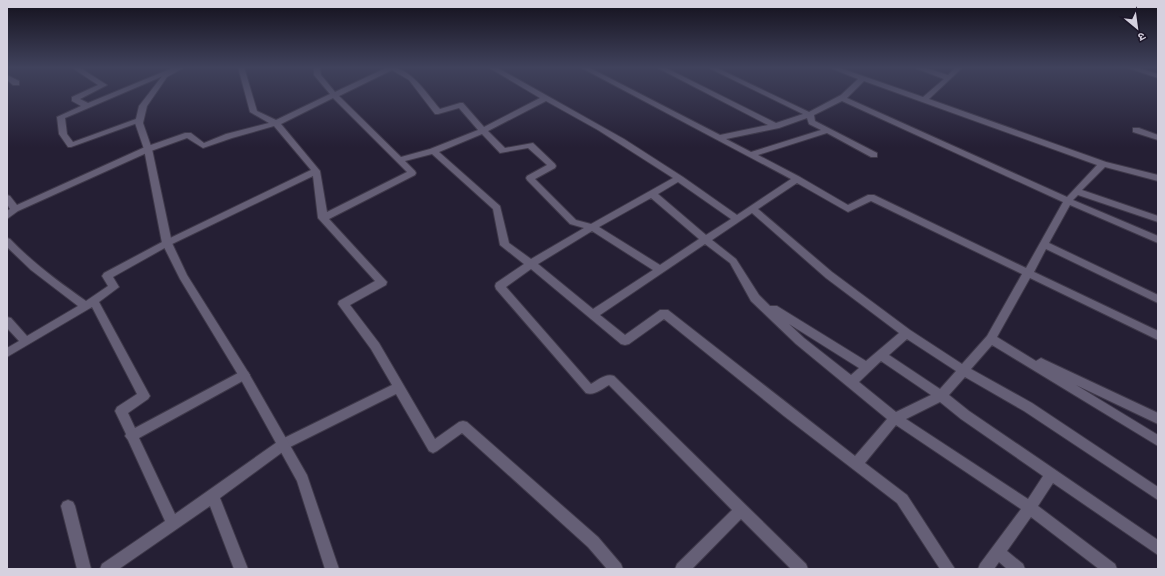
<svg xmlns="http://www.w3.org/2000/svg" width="1165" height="576" font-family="Figtree,'Noto Sans Devanagari',sans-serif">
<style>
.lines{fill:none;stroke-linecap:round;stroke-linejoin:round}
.minor-casing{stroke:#3f394a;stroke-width:2}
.tertiary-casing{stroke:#3f394a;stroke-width:2}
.minor{fill:#655f76;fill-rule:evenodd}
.tertiary{fill:#655f76;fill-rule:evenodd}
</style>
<rect width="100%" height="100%" fill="#251f34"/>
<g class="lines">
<g class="minor-casing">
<path id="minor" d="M71,67H79L107,85L80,99L88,103L175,67H184L65,118L67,134L73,142L136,119H139L143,121L71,147H68L59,134L57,117L81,106L72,101V97L98,85Z
M238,67H244L257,111L276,120L330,94L314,75V67H320L321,75L335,92L388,67C411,67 426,93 440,109L460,103H463L484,127L540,98L488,67H496L624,139L683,177L737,215L791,179L580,67H588L720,135L768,125L656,67H664L776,123L803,114L707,67H715L809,112L841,95L858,79L828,67H837L923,97L944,79L915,68L914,67H923L948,75L956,67H963L929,99L1106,162L1158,175V181L1105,167L1082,190L1158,216V222L1078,195L1073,200L1158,236V243L1070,205L1049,243L1158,295V303L1046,249L1034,272L1158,331V340L1030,278L997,337L1036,361L1041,358L1045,360L1158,413V424L1076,385L1158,435V446L992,345L971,369L1032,403L1158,487V500L1024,411L965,377L949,395L969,411L1158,540V555L1053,483L1038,506L1115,564L1117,569H1099L1031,517L1007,551L1023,564L1025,569H1007L999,562L994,569H978L980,564L1021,509L896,425L865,463L907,495L955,569H940L897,503L784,416L664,319L629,344L625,345L621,344L531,269L506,287L591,384C598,380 606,373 614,376L806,564L808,569H791L741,519L692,569H675L677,564L732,510L609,385C602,389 594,396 586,393L496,289L495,286L496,283L524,264L500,245L493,209L432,154L405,161L415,171L416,173L415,175L329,219L387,282L386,285L350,305L379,343L435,439L459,422L463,421L467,422L598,537L621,564L623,569H607L588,547L462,433L437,451L433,453L429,451L396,394L288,448L220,498L248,569H234L210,506L119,569H100L102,564L165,521L128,440L125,436L126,434L115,411L117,407L137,394L92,307L7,357V348L19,341L7,328V317L11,318L27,336L78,306L31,270L7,247V238L10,239C33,263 59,282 86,301L108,286L102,276L104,273L164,241L311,170L274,126L232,138L203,148L187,138L151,151L18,211L7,219V211L10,209L7,204V195L10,196L17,205L145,147L185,133H191L204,143L226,134L269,123L250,112ZM392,70L409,80L435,114H438L459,108L478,130L430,149L401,157L339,96ZM864,81L1097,165L1067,197L847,98ZM333,98L407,172L327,212L320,171L281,124ZM546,101L598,130L673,178L591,224L576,220L535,179L555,168L556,166L555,164L533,143L505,148L488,131ZM842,101L1063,202L1026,268L874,195H868L848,205L800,177L758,155L827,133L871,157H877V153L815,121L814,115ZM807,118L809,124L821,130L751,152L726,139L779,128ZM482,134L500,153L528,148L547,165L527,176L526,178L527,180L570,224L584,228L531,259L509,243L500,206L439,152ZM313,176L318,218L375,281L339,301L338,304L371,349L392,385L280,440L175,514L139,438L248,378L250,375L248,372L244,370L240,372L135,428L128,413L148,399L150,396L99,302L119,287L113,277L170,245ZM678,182L731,219L706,235L658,194ZM797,183L848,212L871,201L1022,274L987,336L962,364L910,330L832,272L758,209ZM651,198L699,239L660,265L599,227ZM752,213L826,278L899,333L866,361L777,306H770L759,295L736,259L712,240ZM592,231L653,270L593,309L538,264ZM705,244L730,263L751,301L796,344L887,419L855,456L668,310H660L625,335L600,315ZM789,324L859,368L851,375L804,338ZM907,339L956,371L940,389L889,355ZM881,361L931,395L896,412L859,382ZM940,402L961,419L1043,476L1028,499L906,419Z
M1127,67H1136L1158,74V78L1128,68Z
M7,75L19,81V85H13L7,80Z
M1133,128H1139L1158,135V140L1133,132Z
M68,500L73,502L75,506L91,569H77L61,506L63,502Z"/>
</g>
<g class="tertiary-casing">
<path id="tertiary" d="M177,67H185L167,77L147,106L143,123L152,149L172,243L187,275L248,372L307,475L339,569H325L297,481L240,378L180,279L162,243L144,149L135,123L139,106L163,75Z"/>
</g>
<use href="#minor" class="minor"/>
<use href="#tertiary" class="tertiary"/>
</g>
<linearGradient id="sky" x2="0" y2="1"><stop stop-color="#14111d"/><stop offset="0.46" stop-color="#40425c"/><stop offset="1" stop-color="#40425c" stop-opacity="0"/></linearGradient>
<rect width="1165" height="147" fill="url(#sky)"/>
<rect width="1165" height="576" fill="none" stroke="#d5d1df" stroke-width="16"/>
<g transform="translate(1137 28) rotate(151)" stroke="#1c1629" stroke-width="3" paint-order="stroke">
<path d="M0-3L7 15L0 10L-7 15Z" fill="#d5d1df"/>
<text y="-6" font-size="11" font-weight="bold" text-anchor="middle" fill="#d5d1df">उ</text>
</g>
</svg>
